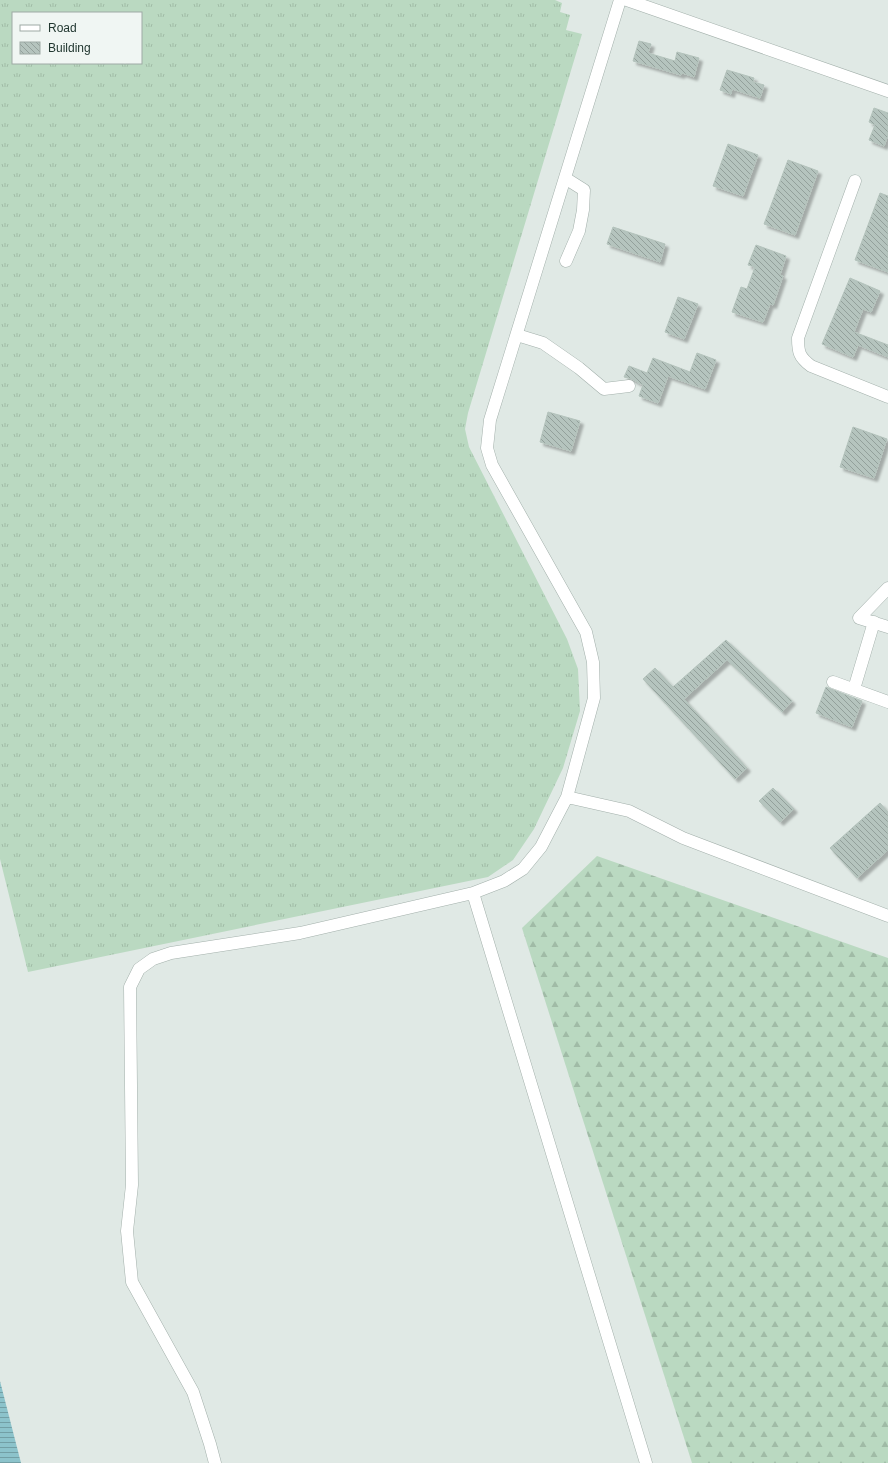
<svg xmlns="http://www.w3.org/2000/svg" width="888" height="1463" font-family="Helvetica,sans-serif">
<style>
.grass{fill:url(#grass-tufts);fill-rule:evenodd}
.forest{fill:url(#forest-firs)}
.water{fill:url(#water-rules)}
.building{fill:url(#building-back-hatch);stroke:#b3c2bb;filter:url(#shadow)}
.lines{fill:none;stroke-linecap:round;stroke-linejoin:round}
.minor-casing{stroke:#a3b0ab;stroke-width:13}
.minor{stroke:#fff;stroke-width:12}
</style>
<defs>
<pattern id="grass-tufts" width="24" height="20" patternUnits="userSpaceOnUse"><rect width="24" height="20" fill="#bad9c1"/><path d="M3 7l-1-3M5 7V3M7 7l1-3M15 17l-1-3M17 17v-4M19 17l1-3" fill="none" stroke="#a0bba6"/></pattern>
<pattern id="forest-firs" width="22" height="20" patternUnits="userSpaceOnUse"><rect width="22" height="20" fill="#bad9c1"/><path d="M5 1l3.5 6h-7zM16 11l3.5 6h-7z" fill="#a0bba6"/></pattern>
<pattern id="water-rules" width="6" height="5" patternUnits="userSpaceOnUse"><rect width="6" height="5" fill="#8cc3cb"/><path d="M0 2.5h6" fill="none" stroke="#729fa5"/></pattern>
<pattern id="building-back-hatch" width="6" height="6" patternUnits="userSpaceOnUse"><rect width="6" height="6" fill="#b5c4be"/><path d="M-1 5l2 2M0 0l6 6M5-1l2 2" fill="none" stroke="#93a09b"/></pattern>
<filter id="shadow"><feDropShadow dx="3.5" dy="3.5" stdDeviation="1" flood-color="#0004"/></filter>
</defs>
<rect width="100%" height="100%" fill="#e0e9e5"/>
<path class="grass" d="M0,0H555L562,3L560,12L570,15L566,30L582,34L468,413L465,429L469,447L567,639L578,669L580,711L563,768L534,829L513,860L488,877L28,972L0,859ZM13,13H141V63H13Z"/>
<path class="forest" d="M597,856L888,958V1463H692L522,928Z"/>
<path class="water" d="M0,1381L21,1463H0Z"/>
<path class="building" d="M639,41L651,44L648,53L675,61L677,52L699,58L694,77L682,73L681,75L633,61Z
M727,70L754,78L753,82L764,85L760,98L732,89L731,94L720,90Z
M874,108L888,113V135L884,146L869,140L875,125L869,122Z
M728,144L758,155L743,196L713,186Z
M788,160L818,171L795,235L764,224Z
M880,193L888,196V272L855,260Z
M613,227L665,244L660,262L607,244Z
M756,245L786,256L780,275L783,276L773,305L770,304L763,322L732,312L741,287L747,289L755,267L748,265Z
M850,278L880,291L871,312L863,309L854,332L888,345V357L858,345L853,357L822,344Z
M678,297L698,304L684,339L665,332Z
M697,353L716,360L705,389L668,376L658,403L639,396L643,385L632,379L624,377L629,366L647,373L653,358L690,372Z
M548,412L580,421L571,451L540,442Z
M853,427L887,439L874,478L840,467Z
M726,640L792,701L782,712L727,660L684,699L747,768L735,779L643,679L655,668L673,687Z
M826,687L862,701L852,727L816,713Z
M773,788L794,809L780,822L759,801Z
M880,803L888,812V850L857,878L830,848Z"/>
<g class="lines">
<g class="minor-casing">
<path id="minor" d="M627,0L888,91
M565,178L584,190L583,210L579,231L566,261
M855,181L798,338C798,352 799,357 811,366L888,397
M517,335L543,343L579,368L604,389L629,386
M888,588L859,618L888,627
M833,682L888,702
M854,689L874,622
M567,797L629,811L683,838L888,916
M473,893L646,1463
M215,1463L210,1444L193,1392L132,1282L127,1231L132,1185L130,987L139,969L153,959L171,953L300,933L473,893L504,881L523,869L541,847L567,797L594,698L593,662L586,632L492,465L487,448L490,420L620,0"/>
</g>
<use href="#minor" class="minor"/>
</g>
<rect x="12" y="12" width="130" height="52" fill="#f0f6f3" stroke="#9eaaa5"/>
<rect x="20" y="25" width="20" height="6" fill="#ffffff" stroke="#9eaaa5"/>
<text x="48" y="32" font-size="12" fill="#223831">Road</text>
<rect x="20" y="42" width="20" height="12" fill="url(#building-back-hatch)" stroke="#9eaaa5"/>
<text x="48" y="52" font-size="12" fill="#223831">Building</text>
</svg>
